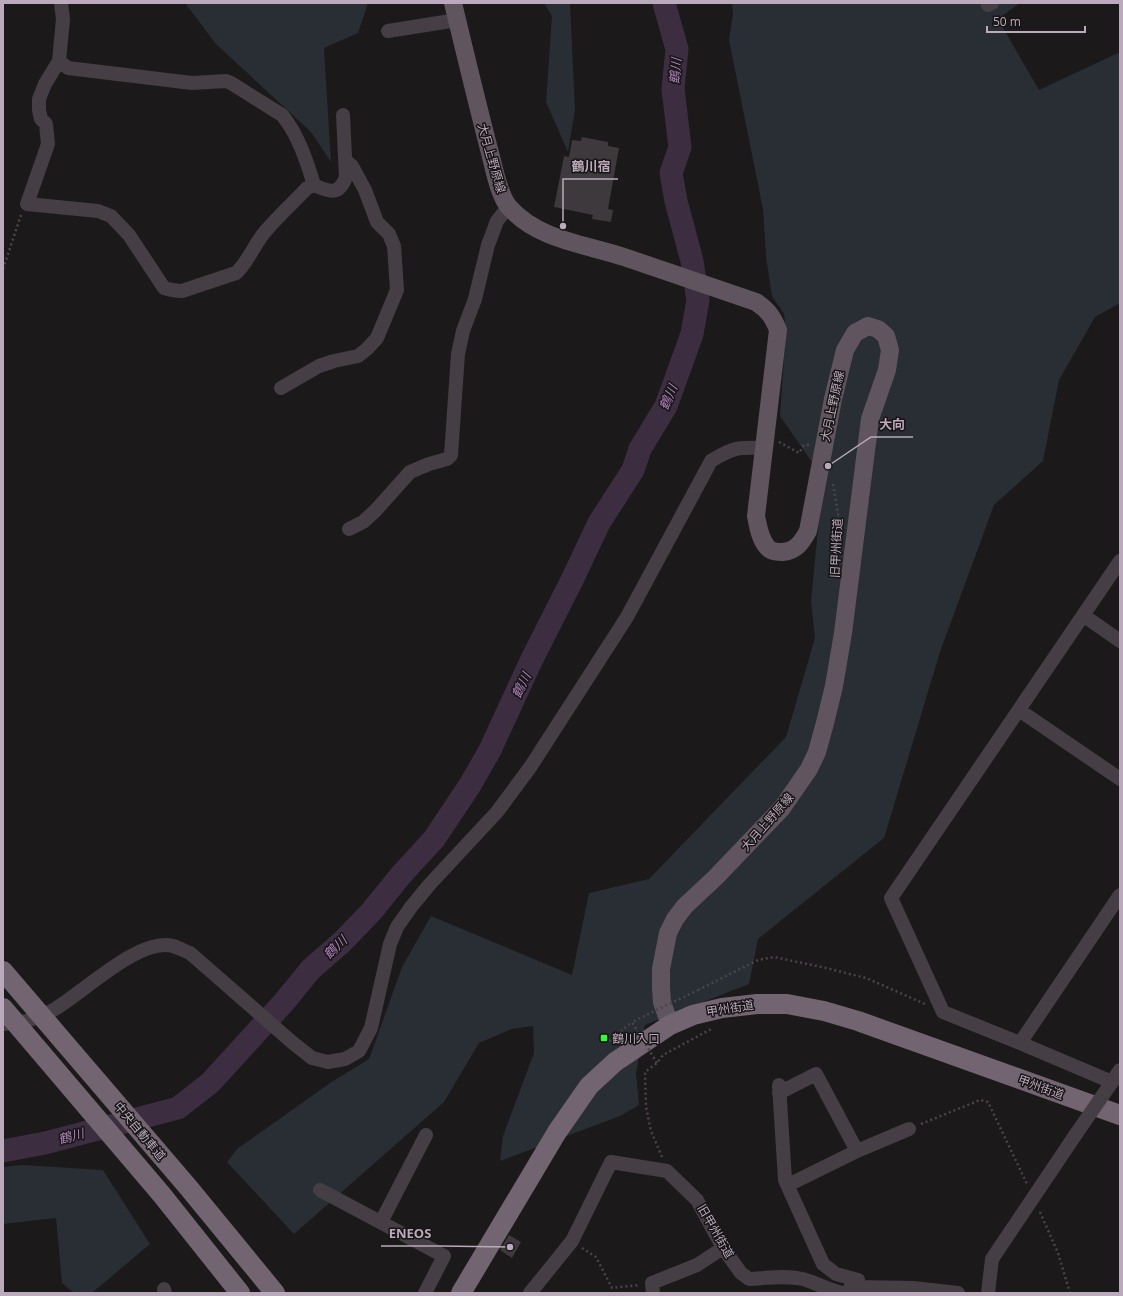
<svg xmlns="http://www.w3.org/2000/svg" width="1123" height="1296" font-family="'Open Sans','Noto Sans JP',sans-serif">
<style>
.green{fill:#282e34}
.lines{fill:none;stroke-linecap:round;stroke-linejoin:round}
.river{stroke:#3c2e40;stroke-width:23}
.building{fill:#3d393c}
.path{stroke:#4c434c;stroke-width:2.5;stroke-dasharray:2 3;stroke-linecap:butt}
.minor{stroke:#453e44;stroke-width:14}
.major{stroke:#60555e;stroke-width:18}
.highway{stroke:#726571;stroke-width:20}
.path-bridge{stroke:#4c434c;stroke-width:2.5;stroke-dasharray:2 3;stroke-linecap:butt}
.minor-bridge{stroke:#453e44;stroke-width:14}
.highway-bridge{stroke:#726571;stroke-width:20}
.poi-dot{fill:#30fb33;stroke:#161415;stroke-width:1.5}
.labels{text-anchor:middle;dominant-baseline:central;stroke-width:3;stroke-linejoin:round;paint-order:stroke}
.street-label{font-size:12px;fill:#bab;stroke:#161415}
.poi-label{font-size:12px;fill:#bab;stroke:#161415;text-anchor:start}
.water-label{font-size:13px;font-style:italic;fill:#ad80b8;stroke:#161415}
.leader{fill:none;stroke:#bab;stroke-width:1.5}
.callout-dot{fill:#bab;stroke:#161415;stroke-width:1.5}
.callout-label{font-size:13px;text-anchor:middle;font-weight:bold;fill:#bab;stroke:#161415;stroke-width:3;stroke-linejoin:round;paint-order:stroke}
</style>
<rect width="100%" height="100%" fill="#1b191a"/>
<path class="green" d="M185,3H368L358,33L324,48L331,162L311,132L216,44Z
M544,3H570L575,110L568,152L546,102L552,16Z
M732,3H1020L998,19L1039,90L1120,52V303L1095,317L1059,380L1043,461L994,505L940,652L884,838L758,939L749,984L645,1025L636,1073L639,1105L620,1116L500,1161L503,1136L534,1053L533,1026L512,1029L479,1043L444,1102L294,1234L227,1162L237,1149L330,1083L369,1059L402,967L431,916L572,975L589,893L649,879L786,737L815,638L811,601L823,478L780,416L786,329L784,314L772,296L766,257L763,209L729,40L733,14Z
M22,1165L103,1170L150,1244L92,1293H74L62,1283L56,1218L3,1224V1167Z"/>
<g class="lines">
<path class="river" d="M3,1151L45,1143L178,1108L210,1083L284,1002L311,969L342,942L371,912L401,875L434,839L470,785L490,750L532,659L572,580L599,523L633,470L640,449L666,406L692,334L698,300L692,261L676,201L671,173L680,147L673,89L677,49L664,3"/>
</g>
<path class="building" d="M582,137L608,142V146L619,148L608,209L613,210L611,222L592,219L593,215L554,207L564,156L569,157L572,140L581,141Z
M509,1235L521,1242L512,1258L500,1250Z"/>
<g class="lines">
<path class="path" d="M3,269L21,215
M779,442L799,453L804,445H808V448
M833,484L839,520L836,556
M698,990L758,960L774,957L826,968L866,978L925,1004
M609,1041L632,1022
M921,1124L980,1100L988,1102L1027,1184
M662,1157L651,1131L646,1107L645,1072L657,1063L663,1055L713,1028
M1040,1212L1058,1253L1070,1293
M582,1248L596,1257L612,1288L639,1285"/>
<path class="minor" d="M61,3L63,19L59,61L45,84L39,99V110L41,119L46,124L48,144L27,204L98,211L111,216L129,235L164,288C171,290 175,291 182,291L236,273C248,262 254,245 264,233C277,217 293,203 307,188L314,185C329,192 339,196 346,177L343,115
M988,5L992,3
M388,31L457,20
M59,61L68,68L192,83L226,81L231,83L282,115C298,134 307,162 314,185
M281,388L319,366L334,361L358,356L367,349L377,338L397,290L394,246L389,234L377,222L365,190L352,166L345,160
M349,529L363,522L376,510L410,472L429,464L447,459L451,455L458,354L463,331L475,299L488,245L497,221L508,207
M1120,561L891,898L943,1012L1020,1043L1112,1082L1120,1070
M1083,615L1120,641
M1019,710L1120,779
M3,1024C22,1024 39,1018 55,1009C84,992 139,937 173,946C179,948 185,951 190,953L293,1043L312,1058L328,1062L345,1059L359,1051L371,1028L390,944L397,927L411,907L430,884L497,812L531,766L627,617L711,461C733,447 739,447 764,448
M1020,1043L1120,895
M779,1085L785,1180L823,1264L836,1274L858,1280V1287
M779,1093L816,1074L857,1151L788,1185
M857,1151L909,1129
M320,1190L444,1256L425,1293
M381,1222L426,1135
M850,1288L858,1287L913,1288L958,1293
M164,1289L165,1293
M530,1293L572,1241L611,1162L667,1171L697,1200L723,1248L741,1273L749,1279C767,1278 786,1275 803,1279C817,1283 828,1290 842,1293
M653,1293L652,1283L697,1265L723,1248
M988,1293L992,1259L1076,1134"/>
<path class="major" d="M453,3C465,53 477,103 490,153C494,168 499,196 509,207C538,240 585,244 624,257C668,272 712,287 756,302C768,310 773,317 778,330L756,516C758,526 760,540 768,548C772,552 778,552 783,552C796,551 802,542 808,531L833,399L845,350L855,333L868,326L878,329L886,336L890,350L887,370L870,419L843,633L834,686L825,723L817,752L809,769L782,808L716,877L685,906L675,919L668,933L661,969V988L662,1002L670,1025"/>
<path class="highway" d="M461,1293L557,1132L589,1086L615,1062L670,1025L693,1015L722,1008L757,1004H787L824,1011L858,1021L1120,1115"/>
<path class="path-bridge" d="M657,1063L632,1022L698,990"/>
<path class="minor-bridge" d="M1076,1134L1112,1082"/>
<path class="highway-bridge" d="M3,971L188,1187L275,1293
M3,1008L162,1195L240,1293"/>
</g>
<rect class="poi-dot" x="600" y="1034" width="8" height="8" rx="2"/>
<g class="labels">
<g class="street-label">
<text transform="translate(492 158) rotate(74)">大月上野原線</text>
<text transform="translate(832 406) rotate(-78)">大月上野原線</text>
<text transform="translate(836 548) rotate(-87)">旧甲州街道</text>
<text transform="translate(767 822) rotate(-49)">大月上野原線</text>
<text transform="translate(730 1008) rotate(-9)">甲州街道</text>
<text transform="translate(1041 1087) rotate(20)">甲州街道</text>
<text transform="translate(140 1131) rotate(50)">中央自動車道</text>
<text transform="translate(716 1231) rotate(60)">旧甲州街道</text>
</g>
<g class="poi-label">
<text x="612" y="1038">鶴川入口</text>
</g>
<g class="water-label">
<text transform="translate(675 71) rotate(-85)">鶴川</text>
<text transform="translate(668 397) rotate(-67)">鶴川</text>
<text transform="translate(521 685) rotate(-64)">鶴川</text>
<text transform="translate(335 947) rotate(-44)">鶴川</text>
<text transform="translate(71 1136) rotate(-15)">鶴川</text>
</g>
</g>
<path class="leader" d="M563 226L563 179H618M828 466L871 437H913M510 1247L440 1246H381"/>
<g class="callout-dot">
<circle cx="563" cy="226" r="4"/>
<circle cx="828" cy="466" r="4"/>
<circle cx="510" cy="1247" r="4"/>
</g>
<g class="callout-label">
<text x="591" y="171">鶴川宿</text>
<text x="892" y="429">大向</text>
<text x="410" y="1238">ENEOS</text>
</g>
<rect width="1123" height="1296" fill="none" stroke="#bbaabb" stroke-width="8"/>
<path d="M987 26v6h98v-6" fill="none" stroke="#bbaabb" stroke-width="2"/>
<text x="993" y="26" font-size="12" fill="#bbaabb" stroke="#161415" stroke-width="3" paint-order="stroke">50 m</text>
</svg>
